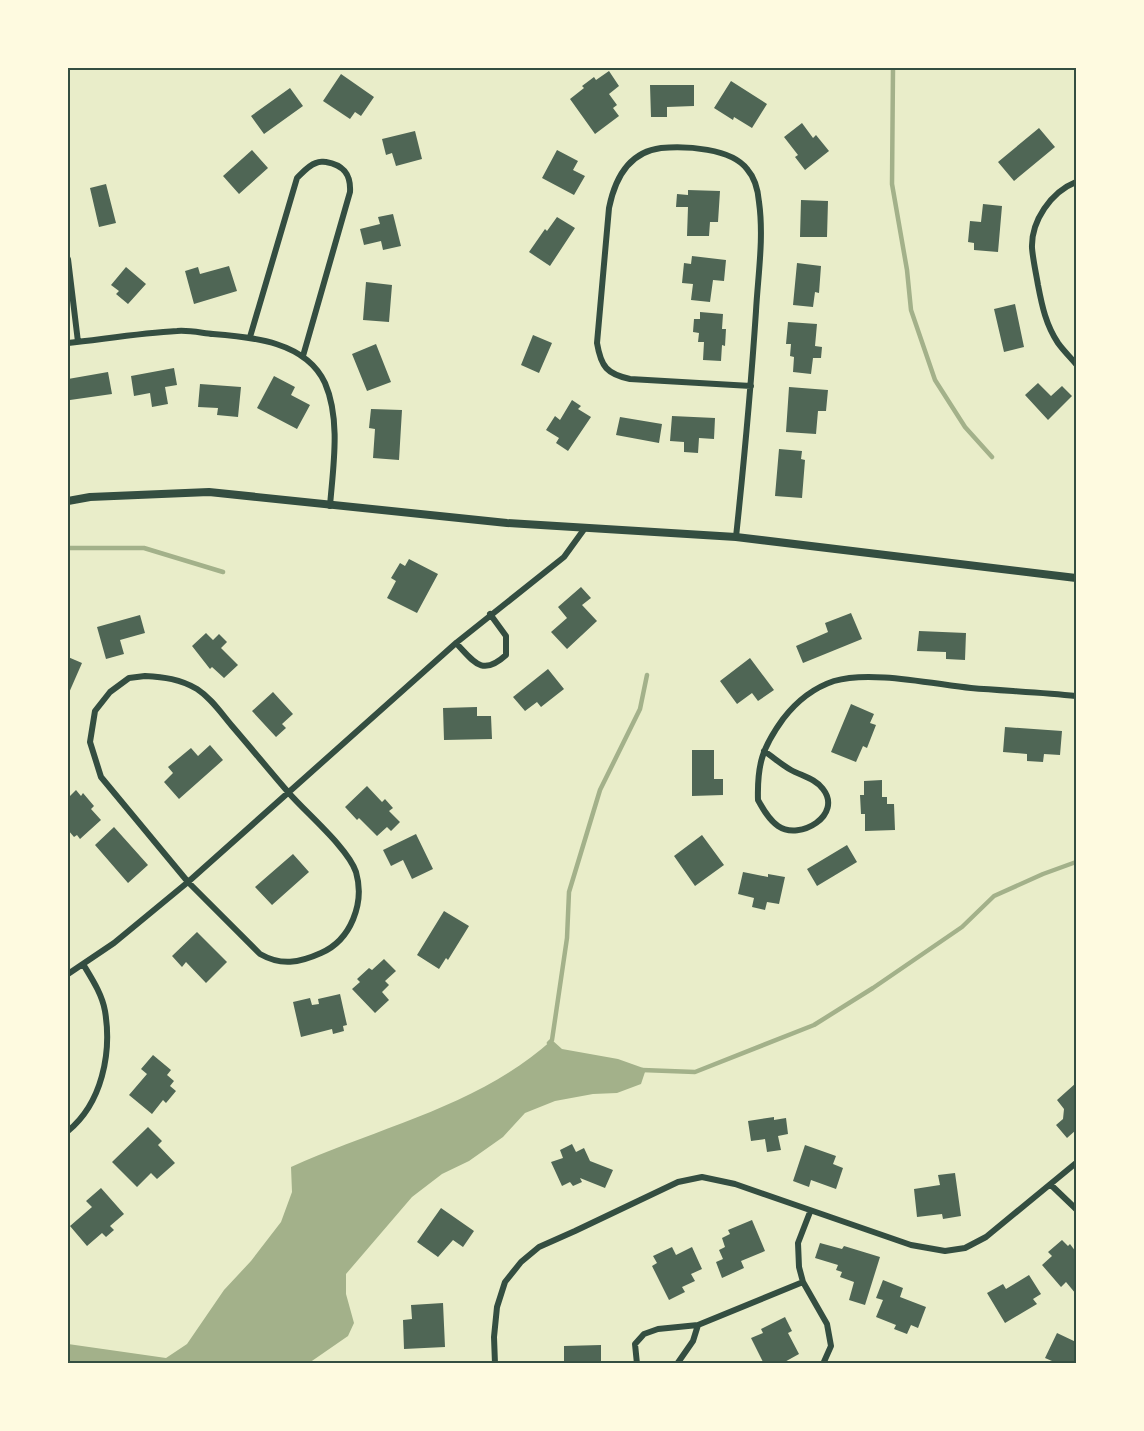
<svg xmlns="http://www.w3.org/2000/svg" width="1144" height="1431" font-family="'Source Sans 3',sans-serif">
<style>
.water{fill:#a3b18a}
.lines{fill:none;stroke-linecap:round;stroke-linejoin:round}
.stream{stroke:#a3b18a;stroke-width:4.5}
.building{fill:#4f6655}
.minor{stroke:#344e41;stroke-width:6}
.tertiary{stroke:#344e41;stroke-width:8}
.neatline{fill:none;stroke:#344e41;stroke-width:2}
</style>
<rect width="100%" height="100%" fill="#e9edc9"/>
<path class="water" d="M552,1040L562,1049L618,1059L646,1069L641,1084L617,1093L593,1094L555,1101L525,1113L503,1137L469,1161L442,1174L412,1197L346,1274V1294L354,1323L348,1336L309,1363H68V1344L166,1358L187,1344L224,1290L251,1261L281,1222L292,1192L291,1167C379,1127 479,1106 552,1040Z"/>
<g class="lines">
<path class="stream" d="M893,68L892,184L907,270L911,310L935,380L965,427L992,457
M68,548H144L223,572
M549,1043L552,1040L567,938L569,892L600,790L640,709L647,675
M642,1070L695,1072L814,1025L873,988L962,927L994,896L1043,874L1076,862"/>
</g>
<path class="building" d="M609,71L619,86L609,94L617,105L613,108L619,116L595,134L570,99L584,88L582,86L594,77L596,80Z
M341,74L374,97L361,116L355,112L350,119L323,101Z
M731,81L767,104L752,128L734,117L733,120L714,108Z
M650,85H694V106L667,107V117H651Z
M290,88L303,106L264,134L251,116Z
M802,123L813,138L816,135L829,151L805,170L795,157L798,155L784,137Z
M1039,128L1055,147L1014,181L998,162Z
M415,131L422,159L396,166L392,153L386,155L382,139Z
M252,150L268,168L239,194L223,176Z
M557,150L578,161L573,170L585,176L574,195L542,178Z
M106,184L116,223L99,227L90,188Z
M688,190L720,191L718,222H710L709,236H687L688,207H676L677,194L688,195Z
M801,200L828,201L827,237H800Z
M983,204L1002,206L998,252L974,250V243L968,242L970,221L981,222Z
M393,214L401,246L383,250L381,241L364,245L360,229L380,224L378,217Z
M557,217L575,228L550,266L529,252L545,229L547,231Z
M692,256L726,260L724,281L713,280L710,302L691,300L693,284L682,283L684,263L691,264Z
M797,263L821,266L819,293L815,292L813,307L793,305Z
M229,266L237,291L194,304L185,271L198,267L200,274Z
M126,267L146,284L128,304L116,294L119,291L111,285Z
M366,282L392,285L389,322L363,320Z
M1015,304L1024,347L1004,352L994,309Z
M700,312L723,314L722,329H726L725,346L722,345L721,361L703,360L704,342H698L699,333L693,332L694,319H700Z
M788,322L817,324L815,346L822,347L821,358H813L811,374L793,372L794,357L790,356L791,344H786Z
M533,335L552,343L539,373L521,365Z
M376,344L391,382L367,391L352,354Z
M174,368L177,385L165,387L168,404L152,407L150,393L134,396L131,376Z
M108,372L112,394L70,400L68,379Z
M274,376L295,387L291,395L310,405L297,429L257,408Z
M1038,383L1051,396L1062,386L1072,396L1048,420L1025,395Z
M200,384L241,387L238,417L217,415L218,408L198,407Z
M789,387L828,390L826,411H818L816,434L786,432Z
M572,400L581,406L578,409L591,417L568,451L556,443L559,438L546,430L555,416L560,420Z
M371,409L402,410L399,460L373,458L375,429L369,428Z
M672,416L715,418L714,439L699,438L698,453L684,452V442L670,441Z
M620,417L662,424L659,443L616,435Z
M779,449L802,451L801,459L805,460L802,498L775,496Z
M409,559L438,574L417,613L387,598L396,581L391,578L400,563L405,566Z
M581,587L591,598L582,605L597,621L567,649L551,632L567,618L558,607Z
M851,613L862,639L803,663L796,646L828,632L825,623Z
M140,615L145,633L120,640L124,654L106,659L97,627Z
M919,631L966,633L965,660L946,659V652L917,651Z
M206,633L213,640L219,634L227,642L221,648L238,665L224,678L212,667L210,669L192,646Z
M68,657L82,663L68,695Z
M750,658L774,690L758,701L752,693L737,704L720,681Z
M548,669L564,689L541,707L537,702L525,711L513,697Z
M273,692L293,714L282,724L286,728L276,737L252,711Z
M851,704L874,714L870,723L876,725L867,748L863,746L856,762L831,752Z
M477,707V716H491L492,739L444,740L443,708Z
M1005,727L1062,731L1060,755L1044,754L1043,762L1027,761V754L1003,752Z
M210,745L223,760L179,799L164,782L173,773L168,767L191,748L198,756Z
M692,750H714V779H723V795L692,796Z
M882,780V797H887V804H894L895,830L865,831V814H861L860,795H864V781Z
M367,786L382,802L385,799L393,808L389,811L400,822L391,831L387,827L377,836L359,818L357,820L345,807Z
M76,790L81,796L83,793L94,806L91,809L101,820L80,839L77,835L74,837L68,830V798Z
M114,827L148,865L128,883L95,845Z
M416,834L433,869L412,879L403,860L391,866L383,850Z
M702,835L724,865L695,886L674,856Z
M847,845L857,862L817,886L807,869Z
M293,854L309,872L272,905L255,887Z
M743,872L768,877V874L785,877L779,904L767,902L765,910L752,907L754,898L738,894Z
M444,911L469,926L448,960L446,958L439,969L417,955Z
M197,932L227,962L206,983L186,962L182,967L172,956Z
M384,959L396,971L385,981L389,985L382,992L389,1000L375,1013L352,989L360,982L357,979L369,968L372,970Z
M340,994L347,1025L343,1026L344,1031L333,1034L332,1029L301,1037L293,1002L310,998L312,1005L319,1004L318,999Z
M153,1055L171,1070L167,1075L174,1081L170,1086L176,1091L166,1103L163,1100L152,1114L129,1095L147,1074L141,1069Z
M1076,1083V1130L1067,1138L1056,1125L1063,1119L1064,1109L1057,1100Z
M774,1117V1120L786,1118L788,1134L778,1136L781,1150L767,1152L765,1139L751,1141L748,1121Z
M148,1127L162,1141L158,1145L175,1163L157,1179L151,1173L137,1187L112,1162Z
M572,1144L576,1152L584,1148L590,1161L613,1170L605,1188L580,1178L582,1182L573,1186L570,1182L562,1186L551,1162L563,1158L560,1150Z
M805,1145L836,1156L833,1164L843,1168L836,1189L811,1180L809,1187L793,1181Z
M955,1173L961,1216L943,1219L942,1214L917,1217L914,1189L940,1185L938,1175Z
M101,1188L124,1214L110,1226L114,1230L106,1237L102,1233L87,1246L70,1226L92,1207L86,1201Z
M441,1208L474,1231L463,1247L453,1240L438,1257L417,1242Z
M752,1220L765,1251L741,1261L744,1268L722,1278L716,1262L723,1259L719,1250L725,1247L722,1238L730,1234L728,1230Z
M1062,1240L1068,1246L1070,1244L1076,1252V1294L1066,1282L1061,1287L1042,1265L1052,1256L1048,1252Z
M820,1243L842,1249L844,1246L880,1257L865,1305L849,1300L854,1282L840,1277L842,1272L836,1270L838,1265L815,1258Z
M672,1247L676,1255L692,1247L702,1269L691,1274L695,1281L682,1287L685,1292L669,1300L652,1266L657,1263L653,1256Z
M1029,1275L1041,1294L1033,1299L1037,1304L1005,1323L987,1293L1003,1284L1006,1289Z
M883,1280L903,1288L900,1297L926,1307L918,1328L911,1325L907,1334L894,1329L896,1325L876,1317L883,1300L876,1298Z
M443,1303L445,1347L404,1349L403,1320L412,1319L411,1305Z
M785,1317L792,1331L788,1333L799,1354L781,1364H764L751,1338L763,1333L761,1329Z
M1057,1333L1076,1342L1075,1364H1051L1052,1361L1045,1358Z
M601,1345V1364H564V1346Z"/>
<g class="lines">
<path class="minor" d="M1076,182C1051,192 1031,221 1032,248C1033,260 1036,273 1038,285C1042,306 1046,325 1058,343C1063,350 1070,357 1076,364
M68,259L78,342
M250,337L297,178C303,172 309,165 316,163C320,161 322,162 326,162C344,165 351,175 350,192L303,356
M68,343C104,339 141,333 177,331C189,330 202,333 213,334C253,337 306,342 325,383C341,420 333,467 330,506
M736,537C744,462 751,386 756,311C758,275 764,238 759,202C758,190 755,178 747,169C731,148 686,146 661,148C629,152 615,178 609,208L597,343C601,367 607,374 630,379L751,386
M456,643C474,662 482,677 506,655V636L490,614
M145,676C164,677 180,679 197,689C211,698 221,713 232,726C251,748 269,770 288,792C306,813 348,848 356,872C365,903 351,940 321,953C299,963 281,966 260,954L188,882L101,777L90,742L95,711L110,692L129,678Z
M764,751C773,757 782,765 791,770C802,776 816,779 823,789C843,815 800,841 778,826C769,820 763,809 758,800C757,765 762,748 783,719C796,702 813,688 834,681C870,670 933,684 971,688C1006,691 1041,692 1076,696
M68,974L114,943L188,882L456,643L564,557L585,528
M68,1131C102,1103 112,1053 105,1011C102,994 92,979 83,964
M1051,1185L1076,1209
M810,1212L798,1243L799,1267L803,1282L827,1324L831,1346L823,1364
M495,1364L494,1337L497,1307L505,1282L521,1262L539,1247L575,1231L678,1182L702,1177L735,1184L911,1245L945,1251L965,1248L986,1237L1076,1163
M637,1364L635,1344L644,1334L658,1329L698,1325L803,1282
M677,1364L693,1341L698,1325"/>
<path class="tertiary" d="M68,501L90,497L209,492L507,523L736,537L1076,578"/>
</g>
<rect width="1144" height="1431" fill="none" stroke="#fefae0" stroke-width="138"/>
<rect x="69" y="69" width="1006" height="1293" class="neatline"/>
</svg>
